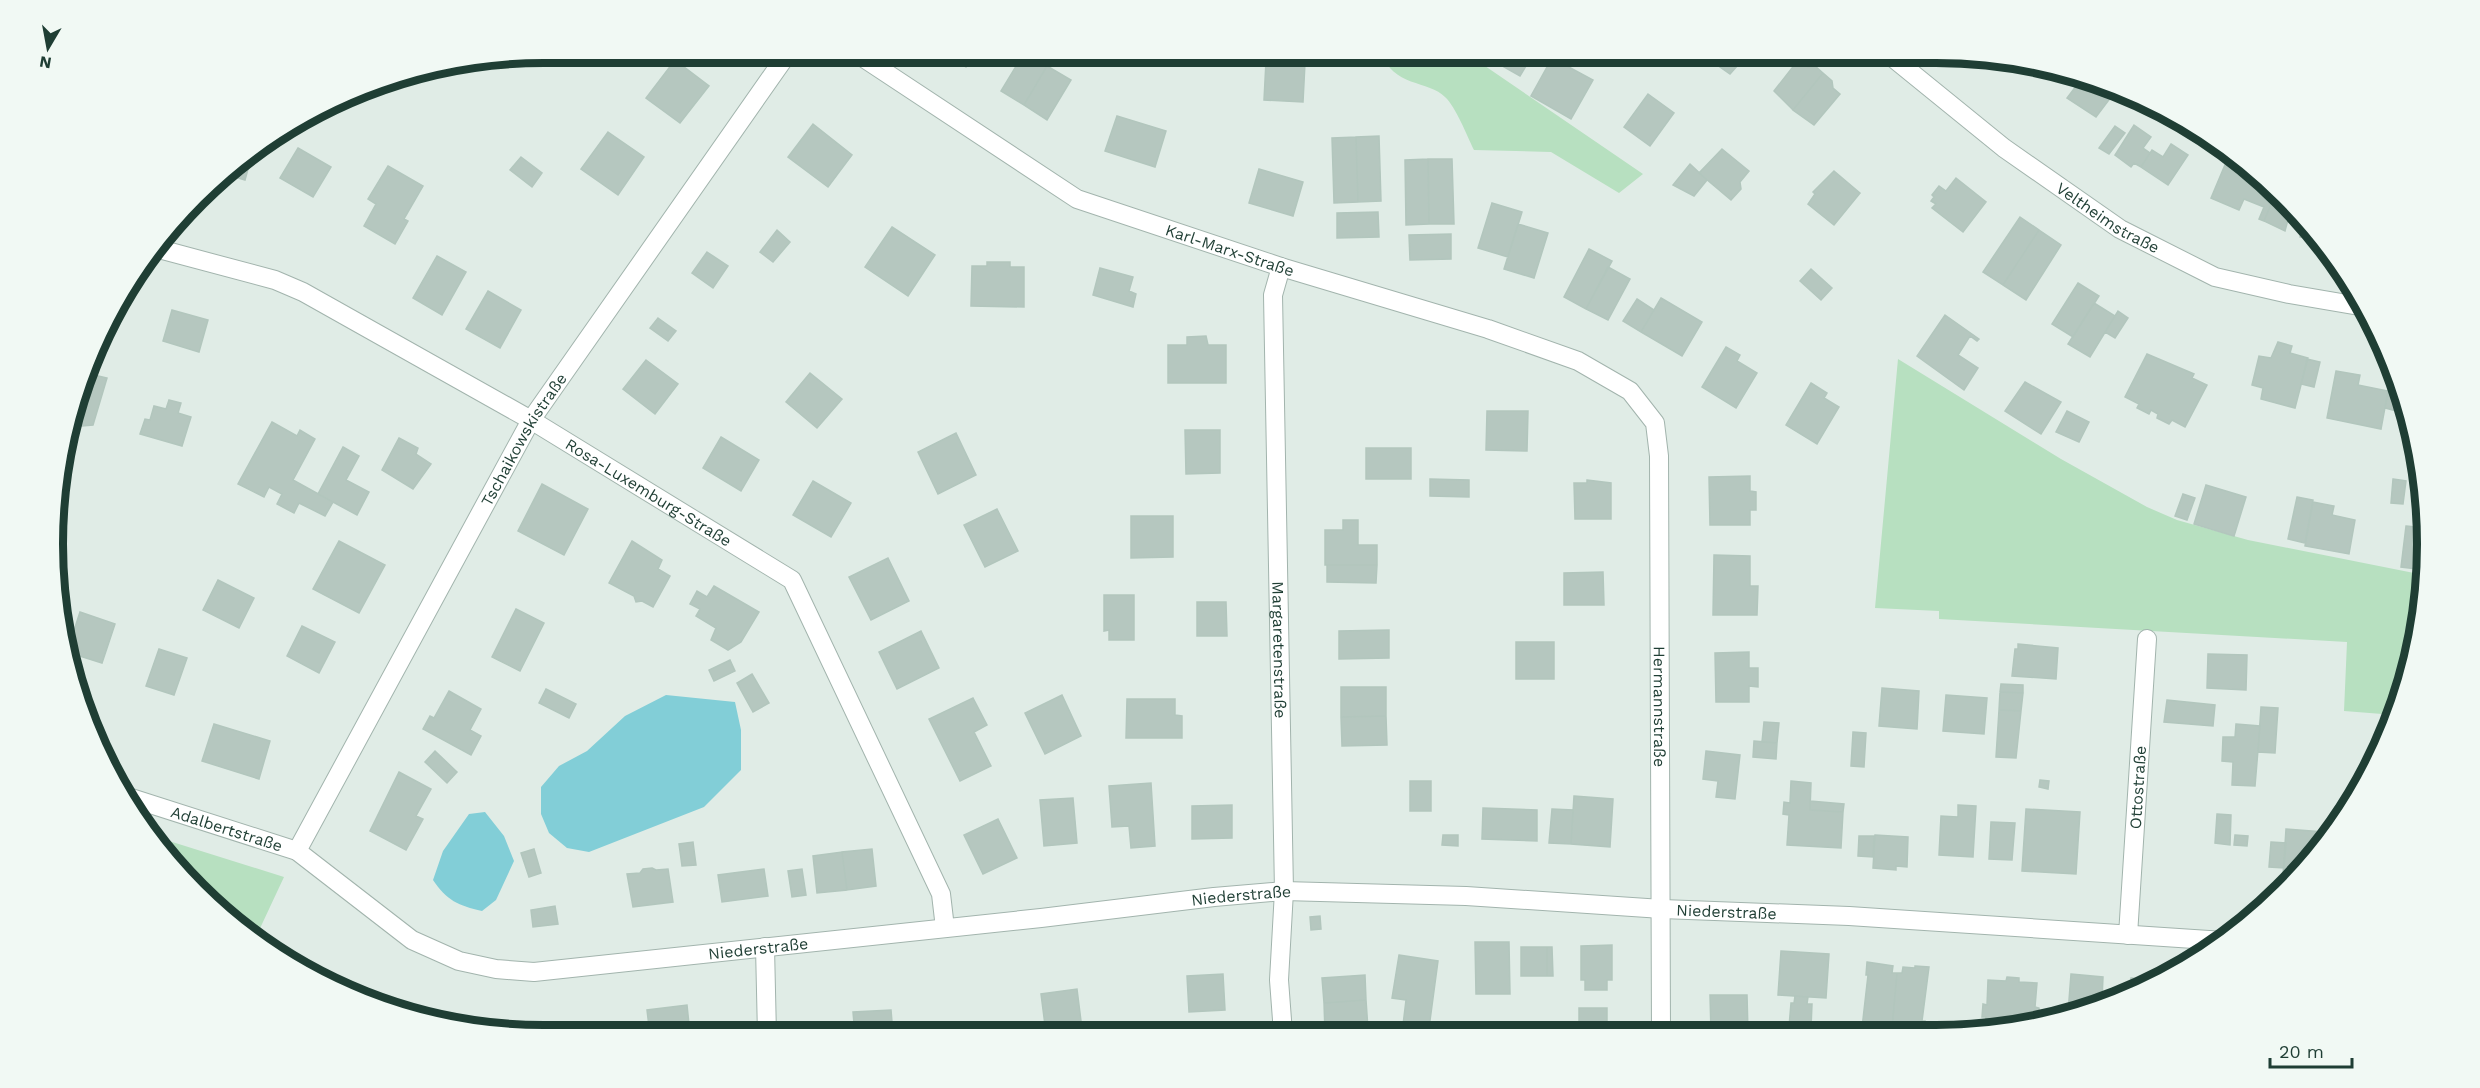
<svg xmlns="http://www.w3.org/2000/svg" width="2480" height="1088" font-family="'Work Sans',sans-serif">
<style>
.green{fill:#b7e0c0}
.water{fill:#82ced7}
.building{fill:#b5c7bf;stroke:#b2c6bd;stroke-width:1.5}
.lines{fill:none;stroke-linecap:round;stroke-linejoin:round}
.minor-casing{stroke:#a2b4ad;stroke-width:20}
.minor{stroke:#fff;stroke-width:18}
.labels{text-anchor:middle;dominant-baseline:central;stroke-width:4.5;stroke-linejoin:round;paint-order:stroke}
.street-label{font-size:16px;fill:#1f3e34;stroke:#f1f9f4}
.rim{fill:none;stroke:#1f3e34;stroke-width:8}
</style>
<rect width="100%" height="100%" fill="#e0ece6"/>
<path class="green" d="M1383,53H1466L1643,174L1619,193L1551,152L1474,150C1467,136 1456,107 1445,97C1430,81 1390,86 1383,53Z
M1898,359L2061,459L2147,507L2177,520L2248,540L2424,575L2422,615H2414C2410,649 2411,683 2395,715L2344,711L2347,642L1939,619V611L1875,608Z
M150,835L284,877L255,939L245,934L174,868Z"/>
<path class="water" d="M666,695L735,702L741,730V770L704,807L589,852L567,848L549,833L541,814V787L559,766L587,751L625,716Z
M485,812L504,836L514,861L496,900L482,911C459,906 446,900 433,880L443,851L469,814Z"/>
<path class="building" d="M944,53H976L966,67Z
M1024,53L1047,66L1024,105L1001,91Z
M1186,53H1234V61L1186,60Z
M1503,53H1534L1520,76L1497,63Z
M1700,53H1745L1746,56L1730,74Z
M1552,58L1593,80L1571,119L1531,96Z
M1799,59L1808,67L1814,65L1823,73L1793,110L1774,91Z
M675,60L709,86L680,123L646,98Z
M1266,61L1305,63L1303,102L1264,100Z
M1047,66L1071,80L1047,120L1024,105Z
M1823,73L1832,81L1833,88L1840,94L1814,125L1793,110Z
M2083,77L2117,89L2096,117L2067,98Z
M1648,94L1674,113L1650,146L1624,127Z
M1117,116L1166,131L1155,167L1105,151Z
M813,124L852,155L828,187L788,157Z
M2134,125L2151,137L2143,148L2150,153L2141,167L2134,163L2131,167L2115,155Z
M2115,126L2125,133L2109,154L2099,148Z
M608,132L644,157L618,195L581,169Z
M1379,136L1381,201L1358,202L1356,137Z
M1356,137L1358,202L1334,203L1332,138Z
M2171,144L2188,155L2168,185L2141,167L2152,150L2163,157Z
M298,148L331,167L313,197L280,178Z
M1722,149L1749,171L1740,182L1741,189L1731,200L1699,173Z
M253,151L245,180L222,173Z
M2230,153L2260,175L2282,198L2275,195L2264,221L2259,219L2264,207L2244,199L2239,210L2211,198Z
M521,157L542,173L532,187L510,170Z
M1428,159L1429,224L1406,225L1405,160Z
M1428,159H1452L1454,224H1429Z
M1690,164L1707,180L1694,196L1673,185Z
M388,166L423,186L404,219L408,221L395,244L364,226L376,204L368,199Z
M1259,169L1303,182L1293,216L1249,203Z
M1834,171L1860,193L1834,225L1808,204L1815,194L1813,192Z
M1956,178L1986,202L1963,232L1932,208L1936,204L1931,201L1934,197L1932,195L1939,186L1946,191Z
M2275,195L2291,208L2285,231L2264,221Z
M1492,203L1522,212L1508,257L1478,248Z
M1378,212L1379,237L1337,238V213Z
M2020,217L2039,230L2003,285L1983,272Z
M2303,221L2322,241V242L2300,237Z
M1518,224L1548,233L1534,278L1504,269Z
M892,227L935,255L908,296L865,267Z
M777,230L790,242L773,262L760,252Z
M2039,230L2061,245L2026,300L2003,285Z
M1451,234V259L1410,260L1409,235Z
M1589,249L1612,261L1586,309L1564,297Z
M707,252L728,266L713,288L692,273Z
M437,256L466,272L442,315L413,298Z
M987,262H1010V267H1024V307L971,306L972,266H987Z
M1608,267L1630,279L1608,320L1586,309Z
M1100,268L1133,277L1129,291L1136,294L1133,307L1093,295Z
M1811,269L1832,288L1821,300L1800,281Z
M2078,283L2099,296L2073,337L2052,324Z
M488,291L521,310L500,348L466,329Z
M1661,298L1702,322L1682,356L1641,332Z
M1637,299L1654,310L1641,332L1623,321Z
M2094,303L2115,316L2090,357L2068,344Z
M172,310L208,320L199,352L163,341Z
M2118,311L2128,318L2115,338L2105,332Z
M1945,315L1979,339L1977,341L1970,336L1958,355L1978,368L1964,390L1917,356Z
M658,318L676,331L668,341L650,328Z
M1206,336L1208,345H1226V383H1168V345H1187V337Z
M2278,342L2292,346L2290,353L2308,358L2295,408L2261,399L2263,388L2252,385L2259,356L2271,358Z
M1726,347L1740,355L1737,361L1757,373L1736,408L1702,387Z
M2147,354L2194,374L2192,378L2207,385L2185,427L2172,420L2169,424L2157,418L2158,414L2151,410L2149,414L2137,408L2139,404L2125,397Z
M2307,359L2320,362L2314,387L2301,384Z
M646,360L678,384L655,414L623,389Z
M2336,371L2360,375L2358,385L2388,391L2381,429L2327,418Z
M810,373L842,399L817,428L786,402Z
M90,374L107,378L93,425L70,427L69,430Z
M2391,380L2397,381L2403,397L2400,412L2385,408Z
M2025,382L2061,402L2041,434L2005,411Z
M1811,383L1827,393L1824,398L1839,407L1817,444L1786,425Z
M169,400L181,403L178,413L191,417L182,446L140,434L145,419L150,420L154,406L166,409Z
M1487,411H1528L1527,451L1486,450Z
M2067,411L2089,422L2079,442L2056,432Z
M272,422L297,436L300,430L315,439L293,480L333,502L325,516L299,503L294,513L277,504L282,494L269,487L264,497L238,484Z
M1185,430H1220V473L1186,474Z
M956,433L976,475L938,494L918,452Z
M721,437L759,460L741,491L703,468Z
M399,438L418,448L416,454L431,464L413,489L382,470Z
M343,447L359,456L346,480L369,492L357,515L318,494Z
M1366,448H1411V479H1366Z
M1750,476V491L1756,492V510H1750V525H1710L1709,477Z
M1430,479L1469,480V497L1430,496Z
M2393,479L2406,481L2403,504L2391,503Z
M1587,480L1611,483V519H1575L1574,483H1587Z
M813,481L851,503L831,537L793,515Z
M542,484L588,509L564,555L518,531Z
M2206,485L2246,497L2234,536L2194,524Z
M2183,494L2195,498L2187,520L2175,516Z
M2297,497L2313,500L2305,543L2288,539Z
M2313,502L2334,506L2332,515L2355,520L2349,554L2305,546Z
M997,509L1018,551L985,567L964,525Z
M1131,516H1173V557L1131,558Z
M1343,520H1358V545H1377V565H1325V530H1343Z
M2406,526L2426,528L2425,570L2401,567Z
M339,541L385,565L359,613L313,589Z
M632,541L662,560L658,569L670,576L653,607L642,601L636,602L634,596L609,583Z
M1714,555L1750,556V586H1758L1757,615H1713Z
M888,558L909,601L871,620L849,577Z
M1327,565H1377L1376,583L1327,582Z
M1603,572L1604,605H1564V573Z
M218,580L254,598L239,628L203,610Z
M714,586L759,612L741,642L728,650L711,640L716,628L696,616L700,609L690,604L697,591L707,597Z
M1104,595H1134V640H1109V630L1104,631Z
M1197,602H1226L1227,636H1197Z
M516,609L544,623L520,671L492,657Z
M80,612L115,624L102,663L67,652Z
M302,626L335,642L319,673L287,656Z
M1389,630V658L1339,659V631Z
M921,631L939,668L897,689L879,652Z
M1516,642H1554V679H1516Z
M2018,644L2058,648L2056,679L2012,676L2015,649H2018Z
M159,649L187,658L174,695L146,686Z
M1749,652V668H1758V687L1749,686V702H1716L1715,653Z
M2208,654L2247,655L2246,690L2207,688Z
M730,660L735,671L714,681L709,670Z
M752,674L769,703L753,712L737,683Z
M2001,684L2023,685V693L2000,692Z
M1341,687H1386V716L1341,717Z
M1882,688L1919,691L1917,729L1879,726Z
M546,689L576,704L569,718L539,703Z
M449,691L481,709L470,730L481,736L471,755L423,729L430,716L434,718Z
M2000,692L2023,693L2021,711L1999,710Z
M1062,695L1081,736L1045,754L1025,713Z
M1946,695L1987,698L1984,734L1943,731Z
M973,698L987,725L974,732L991,766L960,781L929,719Z
M1127,699H1175V715L1182,716V738H1126Z
M2167,700L2215,705L2213,726L2164,722Z
M2261,707L2278,708L2275,753L2258,752Z
M1999,710L2021,711L2016,758L1996,757Z
M1386,716L1387,745L1342,746L1341,717Z
M1764,722L1779,723L1777,743L1762,742Z
M214,724L270,741L259,779L202,761Z
M2236,724L2260,726L2255,786L2232,785L2233,762L2222,761L2223,737H2235Z
M1853,732L1866,733L1864,767L1851,766Z
M1754,741L1777,743L1776,759L1753,757Z
M435,751L457,772L447,783L425,762Z
M1706,751L1740,755L1735,799L1716,797L1718,781L1703,779Z
M399,772L431,789L416,816L423,819L406,850L370,831Z
M2040,780L2049,781L2048,789L2039,787Z
M1410,781H1431V811H1410Z
M1791,781L1811,783L1810,810L1843,812L1841,848L1787,845L1789,815L1783,814L1784,802L1790,803Z
M1151,783L1155,846L1131,848L1129,826L1112,827L1109,786Z
M1574,796L1613,799L1610,847L1571,844Z
M1073,798L1077,843L1044,846L1040,800Z
M1810,801L1844,804L1843,812L1810,810Z
M1232,805V838L1192,839V806Z
M1958,805L1976,806L1973,857L1939,855L1941,816L1958,817Z
M1483,808L1537,810V841L1482,839Z
M1552,809L1573,810L1571,844L1549,843Z
M2026,809L2080,812L2076,874L2022,871Z
M2217,814L2231,815L2230,845L2215,843Z
M998,819L1017,858L983,874L964,835Z
M1991,822L2015,823L2012,860L1989,859Z
M2286,829L2324,832V840L2290,876L2283,875Z
M1443,835H1458V846L1442,845Z
M1875,835L1908,837L1907,867L1896,866V870L1873,868Z
M2235,835L2248,836L2247,846L2234,845Z
M1859,836H1874L1873,857L1858,856Z
M693,842L696,865L682,866L679,844Z
M2271,842L2286,843L2284,868L2269,867Z
M534,849L541,873L529,877L521,853Z
M872,849L876,886L847,890L842,852Z
M842,852L847,890L817,893L813,856Z
M652,868L656,870L668,869L673,902L633,907L627,874L640,873L643,869Z
M764,869L768,896L722,902L718,875Z
M802,869L806,895L792,897L788,871Z
M555,906L558,924L533,927L531,910Z
M1320,916L1321,929L1311,930L1310,917Z
M1475,942H1509L1510,994H1476Z
M1612,945V980H1607V990H1585V980H1581V946Z
M1521,947H1547V976H1521Z
M1547,947H1552L1553,976H1547Z
M1781,951L1829,954L1826,998L1778,995Z
M1399,955L1438,961L1429,1028L1403,1025L1406,1000L1392,998Z
M1867,962L1893,966L1892,973H1897L1892,1028H1862L1868,975H1866Z
M1915,966L1929,967L1922,1021H1925L1924,1031L1892,1028L1897,973H1902L1903,967L1915,968Z
M1223,974L1225,1010L1189,1012L1187,976Z
M2071,974L2103,977L2102,1000H2107V1003L2068,1013Z
M1365,975L1366,1000L1324,1003L1322,978Z
M2007,977L2019,978V982L2037,983L2035,1007L2039,1008V1021L2000,1031H1985L1986,1017H1982L1983,1004L1987,1005L1988,980L2006,981Z
M2131,978L2156,980L2130,995Z
M1077,989L1082,1029L1046,1033L1041,994Z
M1710,995H1747L1748,1032H1711Z
M1795,996L1808,997L1807,1004H1812L1811,1028L1789,1027L1791,1003H1794Z
M1366,1000L1368,1029L1325,1032L1324,1003Z
M687,1005L690,1034L650,1035L647,1010Z
M1579,1008H1607V1032H1579Z
M891,1010L893,1034L855,1035L853,1012Z"/>
<g class="lines">
<g class="minor-casing">
<g id="minor">
<path id="s1" d="M856,53L1077,199L1281,267L1488,329L1578,361L1630,391L1655,423L1659,456L1661,1032"/>
<path id="s2" d="M1887,53L2004,148L2120,229L2215,277L2289,294L2365,307"/>
<path id="s3" d="M159,249L275,280L303,292L531,420L792,580L941,894L945,928"/>
<path id="s4" d="M1281,267L1273,295L1284,891L1279,980L1283,1033"/>
<path id="s5" d="M122,795L297,851L412,940L459,961L496,969L534,972L1041,918L1214,897L1284,891L1466,896L1662,909L1849,916L2224,941"/>
<path id="s6" d="M297,851L531,420L788,53"/>
<path id="s7" d="M2128,935L2147,639"/>
<path d="M765,947L767,1035"/>
</g>
</g>
<use href="#minor" class="minor"/>
</g>
<g class="labels">
<g class="street-label">
<text stroke="none"><textPath href="#s2" startOffset="276">Veltheimstraße</textPath></text>
<text stroke="none"><textPath href="#s1" startOffset="426">Karl-Marx-Straße</textPath></text>
<text stroke="none"><textPath href="#s6" startOffset="470">Tschaikowskistraße</textPath></text>
<text stroke="none"><textPath href="#s3" startOffset="550">Rosa-Luxemburg-Straße</textPath></text>
<text stroke="none"><textPath href="#s4" startOffset="384">Margaretenstraße</textPath></text>
<text stroke="none"><textPath href="#s1" startOffset="1176">Hermannstraße</textPath></text>
<text stroke="none"><textPath href="#s7" startOffset="148">Ottostraße</textPath></text>
<text stroke="none"><textPath href="#s5" startOffset="110">Adalbertstraße</textPath></text>
<text stroke="none"><textPath href="#s5" startOffset="1168">Niederstraße</textPath></text>
<text stroke="none"><textPath href="#s5" startOffset="1654">Niederstraße</textPath></text>
<text stroke="none"><textPath href="#s5" startOffset="682">Niederstraße</textPath></text>
</g>
</g>
<path d="M0 0H2480V1088H0ZM544 63H1936A481 481 0 0 1 2417 544V544A481 481 0 0 1 1936 1025H544A481 481 0 0 1 63 544V544A481 481 0 0 1 544 63Z" fill="#f1f9f4" fill-rule="evenodd"/>
<path class="rim" d="M544 63H1936A481 481 0 0 1 2417 544V544A481 481 0 0 1 1936 1025H544A481 481 0 0 1 63 544V544A481 481 0 0 1 544 63Z"/>
<g transform="translate(48 48) rotate(190)" stroke="#f1f9f4" stroke-width="4.5" paint-order="stroke">
<path d="M0-4.5L10 22L0 15L-10 22Z" fill="#1f3e34"/>
<text y="-9" font-size="16" font-weight="bold" text-anchor="middle" fill="#1f3e34">N</text>
</g>
<path d="M2270 1058v9h82v-9" fill="none" stroke="#1f3e34" stroke-width="3"/>
<text x="2279" y="1058" font-size="18" fill="#1f3e34" stroke="#f1f9f4" stroke-width="4.5" paint-order="stroke">20 m</text>
</svg>
